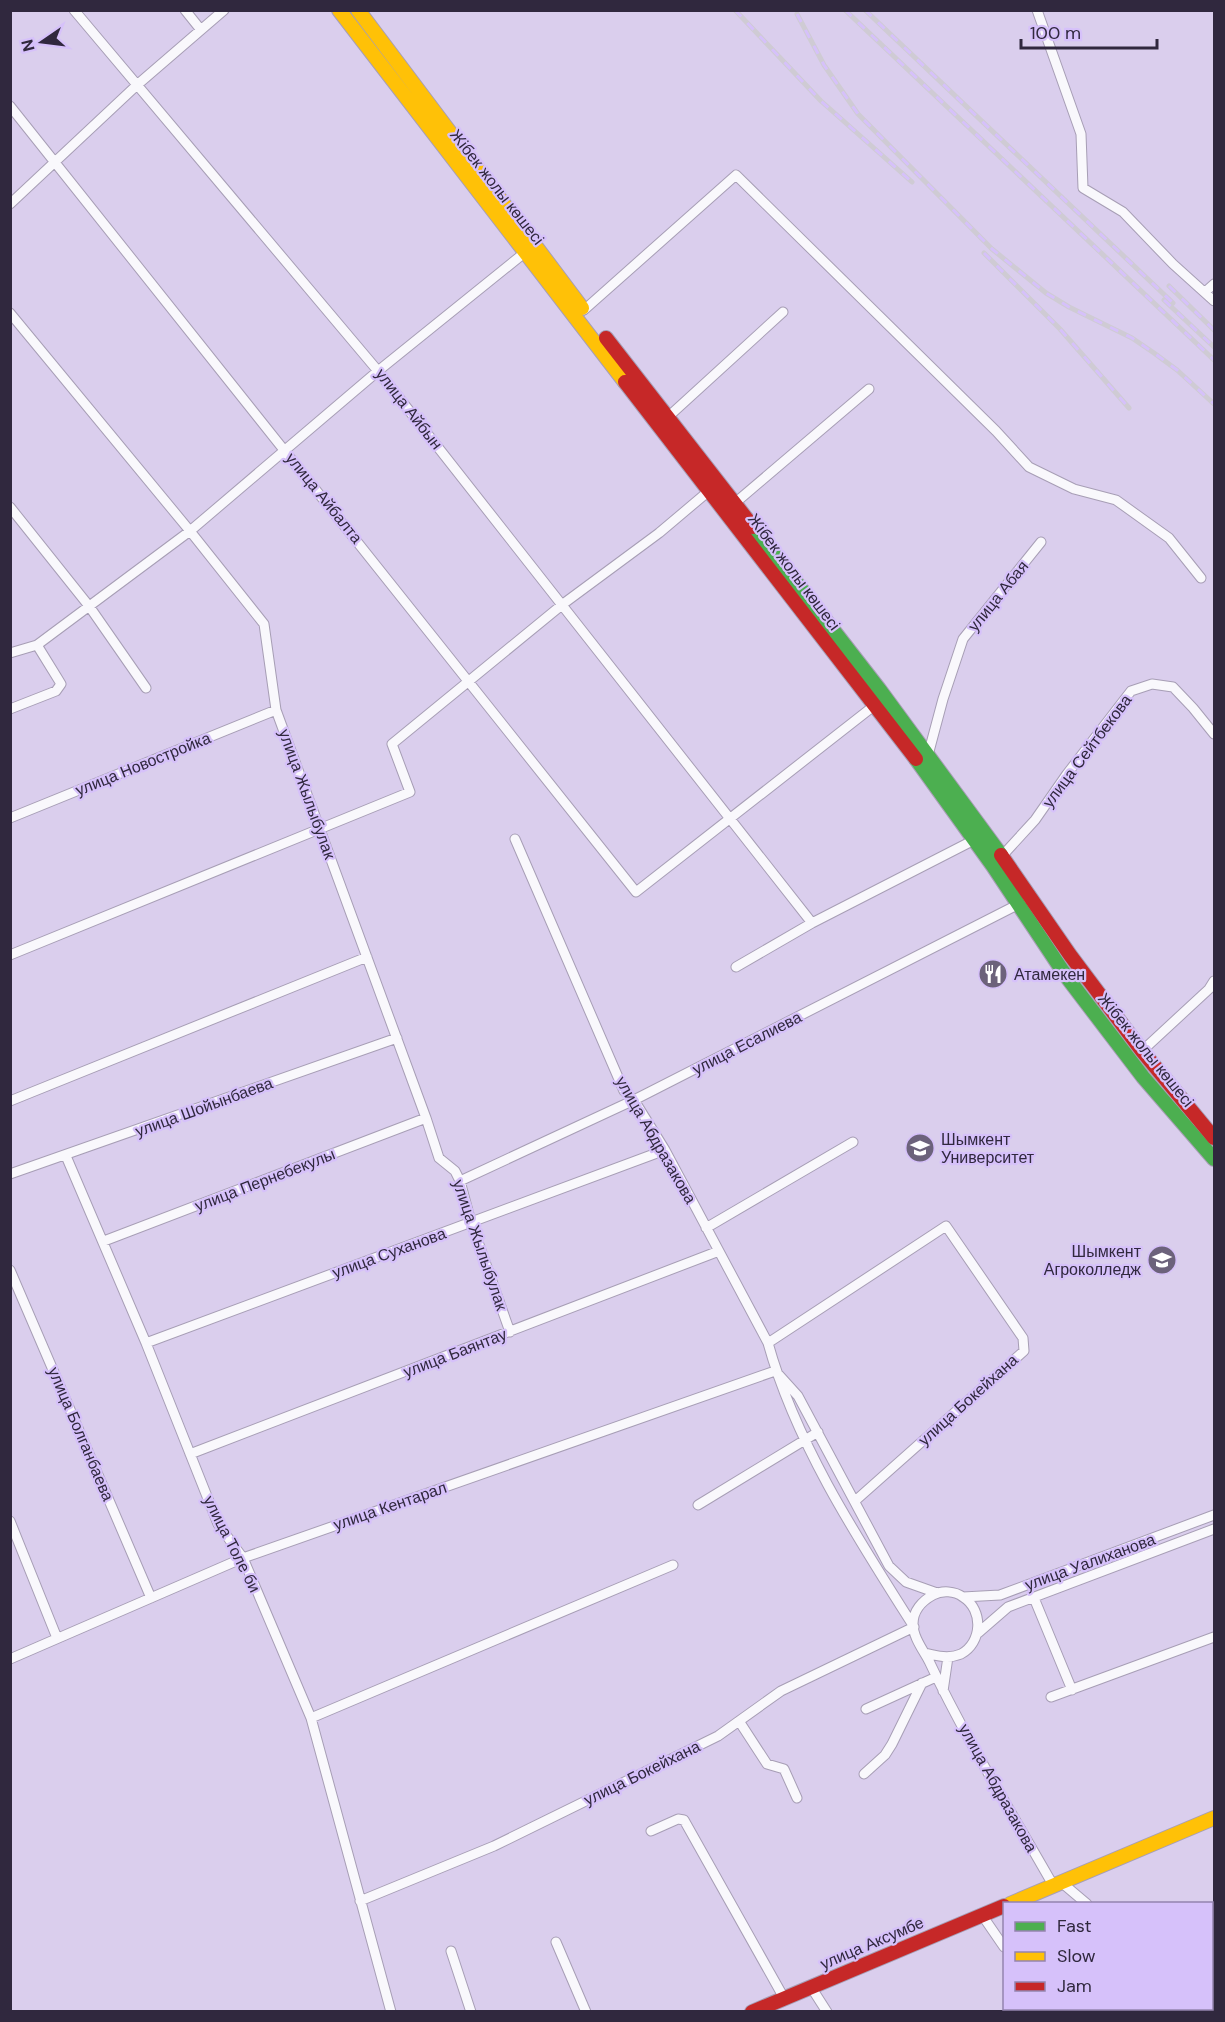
<svg xmlns="http://www.w3.org/2000/svg" width="1225" height="2022" font-family="'DM Sans',sans-serif">
<style>
.lines{fill:none;stroke-linecap:round;stroke-linejoin:round}
.street-casing{stroke:#a79eb5;stroke-width:11}
.fast-casing{stroke:#a79eb5;stroke-width:16}
.slow-casing{stroke:#a79eb5;stroke-width:16}
.jam-casing{stroke:#a79eb5;stroke-width:16}
.street{stroke:#f9f8fc;stroke-width:9}
.fast{stroke:#4caf50;stroke-width:14}
.slow{stroke:#ffc107;stroke-width:14}
.jam{stroke:#c62828;stroke-width:14}
.rail-casing{stroke:#cfcbd4;stroke-width:5}
.rail{stroke:#d6c1fa;stroke-width:3;stroke-dasharray:9;stroke-linecap:butt}
.labels{text-anchor:middle;dominant-baseline:central;stroke-width:4.5;stroke-linejoin:round;paint-order:stroke}
.street-label{font-size:16px;fill:#30283e;stroke:#d6c1fa}
.poi-label{font-size:16px;fill:#30283e;stroke:#d6c1fa;text-anchor:start}
</style>
<rect width="100%" height="100%" fill="#daceed"/>
<g class="lines">
<g class="street-casing">
<path id="street" d="M74,10L378,371L812,923
M185,10L201,30
M1037,10L1081,134L1083,188L1123,212L1173,264L1214,301
M10,106L636,892L875,705
M10,204L137,85L224,10
M1205,292L1214,284
M584,310L736,175L996,431L1029,467L1074,489L1116,500L1169,538L1201,578
M10,313L190,531L264,624L276,710L426,1118L439,1158L455,1171L460,1181L471,1222L510,1332
M668,417L783,312
M735,503L869,389
M10,507L89,606L146,688
M10,653L37,645L190,531L378,371L528,250
M10,709L56,691L61,684L58,679L37,645
M928,755L943,699L963,639L1041,542
M10,818L276,710
M1002,856L1035,820L1067,774L1131,691L1152,684L1173,687L1193,708L1214,734
M10,955L410,792L392,744L563,604L659,533L710,490
M736,967L812,923L974,840
M1142,1051L1209,989L1214,981
M10,1101L367,957
M66,1156L146,1343L218,1524L243,1558L311,1718L391,2012
M10,1174L397,1038
M460,1181L634,1100L1021,903
M706,1228L853,1142
M104,1241L426,1118
M10,1270L151,1598
M146,1343L665,1150
M768,1343L946,1226L1023,1338L1024,1351L855,1501
M779,1375L798,1396L889,1566L906,1582L937,1593
M190,1454L719,1251
M698,1505L818,1432
M10,1521L57,1638
M963,1597L1000,1595L1214,1515
M1034,1598L1072,1690
M978,1633L1008,1607L1214,1529
M925,1653C937,1656 949,1659 961,1654C982,1643 984,1610 963,1597C955,1591 942,1590 933,1595C922,1601 913,1611 913,1624C913,1637 923,1650 929,1661C965,1738 1011,1811 1053,1885
M10,1659L243,1558L775,1371
M943,1691L948,1657
M1051,1697L1214,1637
M866,1709L936,1677
M311,1718L673,1565
M739,1721L767,1764L784,1769L797,1798
M864,1774L885,1755L892,1744L922,1683
M651,1831L678,1819L684,1820L784,1998
M1061,1882L1087,1904
M360,1901L494,1846L718,1736L781,1691L914,1627C858,1539 796,1444 768,1343L665,1150L634,1100L624,1091L515,839
M982,1915L1004,1947
M556,1942L586,2012
M451,1951L471,2012
M811,1987L827,2012
M1065,2008L1068,2012
M1212,2008L1214,2010"/>
</g>
<g class="fast-casing">
<path id="fast" d="M753,527L879,689L1001,855
M916,759L993,866L1066,976L1143,1077L1214,1159"/>
</g>
<g class="slow-casing">
<path id="slow" d="M339,10L625,382
M358,10L582,308
M1010,1904L1214,1818"/>
</g>
<g class="jam-casing">
<path id="jam" d="M606,338L753,527
M625,382L916,759
M1001,855L1070,955L1142,1051L1214,1138
M752,2012L1004,1906"/>
</g>
<use href="#street" class="street"/>
<use href="#fast" class="fast"/>
<use href="#slow" class="slow"/>
<use href="#jam" class="jam"/>
<g class="rail-casing">
<path id="rail" d="M735,10L821,101L912,182
M845,10L1214,360
M865,10L1173,303
M797,14L824,65L858,114L992,249L1046,293L1069,307L1132,338L1154,353L1177,370L1214,404
M984,253L1060,329L1129,408
M1169,286L1214,330
M1164,300L1214,347"/>
</g>
<use href="#rail" class="rail"/>
</g>
<defs>
<g id="restaurant-disc" transform="scale(1.5)"><circle r="9.5" fill="#6c627b" stroke="#d6c1fa"/><path d="M-5-6h1v4h1v-4h1v4h1v-4h1v5L-1.5 .5V6h-2V.5L-5-1ZM5-6V6H3V1.5H1.5Q1.5-4 5-6Z" fill="#fff"/></g>
<g id="university-disc" transform="scale(1.5)"><circle r="9.5" fill="#6c627b" stroke="#d6c1fa"/><path d="M0-5L7-2L0 1L-7-2ZM-4 1L0 2.5L4 1V4Q0 6-4 4Z" fill="#fff"/></g>
</defs>
<g fill-rule="evenodd">
<use href="#restaurant-disc" x="993" y="974"/>
<use href="#university-disc" x="920" y="1148"/>
<use href="#university-disc" x="1162" y="1260"/>
</g>
<g class="labels">
<g class="street-label">
<text transform="translate(497 187) rotate(52)">Жібек жолы көшесі</text>
<text transform="translate(409 409) rotate(52)">улица Айбын</text>
<text transform="translate(324 498) rotate(51)">улица Айбалта</text>
<text transform="translate(794 572) rotate(53)">Жібек жолы көшесі</text>
<text transform="translate(998 596) rotate(-51)">улица Абая</text>
<text transform="translate(1087 751) rotate(-53)">улица Сейтбекова</text>
<text transform="translate(143 764) rotate(-22)">улица Новостройка</text>
<text transform="translate(307 794) rotate(70)">улица Жылыбулак</text>
<text transform="translate(747 1043) rotate(-27)">улица Есалиева</text>
<text transform="translate(1146 1050) rotate(51)">Жібек жолы көшесі</text>
<text transform="translate(204 1107) rotate(-20)">улица Шойынбаева</text>
<text transform="translate(656 1140) rotate(60)">улица Абдразакова</text>
<text transform="translate(265 1180) rotate(-21)">улица Пернебекулы</text>
<text transform="translate(480 1245) rotate(71)">улица Жылыбулак</text>
<text transform="translate(389 1253) rotate(-20)">улица Суханова</text>
<text transform="translate(455 1353) rotate(-21)">улица Баянтау</text>
<text transform="translate(968 1400) rotate(-42)">улица Бокейхана</text>
<text transform="translate(81 1434) rotate(67)">улица Болганбаева</text>
<text transform="translate(390 1506) rotate(-19)">улица Кентарал</text>
<text transform="translate(232 1544) rotate(63)">улица Толе би</text>
<text transform="translate(1090 1562) rotate(-20)">улица Уалиханова</text>
<text transform="translate(642 1773) rotate(-26)">улица Бокейхана</text>
<text transform="translate(998 1788) rotate(61)">улица Абдразакова</text>
<text transform="translate(872 1943) rotate(-23)">улица Аксумбе</text>
</g>
<g class="poi-label">
<text x="1014" y="974">Атамекен</text>
<text x="941" y="1139">Шымкент<tspan x="941" dy="18">Университет</tspan></text>
<text x="1141" y="1251" text-anchor="end">Шымкент<tspan x="1141" dy="18">Агроколледж</tspan></text>
</g>
</g>
<rect width="1225" height="2022" fill="none" stroke="#30283e" stroke-width="24"/>
<rect x="1003" y="1902" width="210" height="108" fill="#d6c1fa" stroke="#9484af" stroke-width="1.5"/>
<rect x="1015" y="1922" width="30" height="9" fill="#4caf50" stroke="#9484af" stroke-width="1.5"/>
<text x="1057" y="1932" font-size="18" fill="#30283e">Fast</text>
<rect x="1015" y="1952" width="30" height="9" fill="#ffc107" stroke="#9484af" stroke-width="1.5"/>
<text x="1057" y="1962" font-size="18" fill="#30283e">Slow</text>
<rect x="1015" y="1982" width="30" height="9" fill="#c62828" stroke="#9484af" stroke-width="1.5"/>
<text x="1057" y="1992" font-size="18" fill="#30283e">Jam</text>
<g transform="translate(42 42) rotate(256)" stroke="#d6c1fa" stroke-width="4.5" paint-order="stroke">
<path d="M0-4.5L10 22L0 15L-10 22Z" fill="#30283e"/>
<text y="-9" font-size="16" font-weight="bold" text-anchor="middle" fill="#30283e">N</text>
</g>
<path d="M1021 39v9h136v-9" fill="none" stroke="#30283e" stroke-width="3"/>
<text x="1030" y="39" font-size="18" fill="#30283e" stroke="#d6c1fa" stroke-width="4.5" paint-order="stroke">100 m</text>
</svg>
